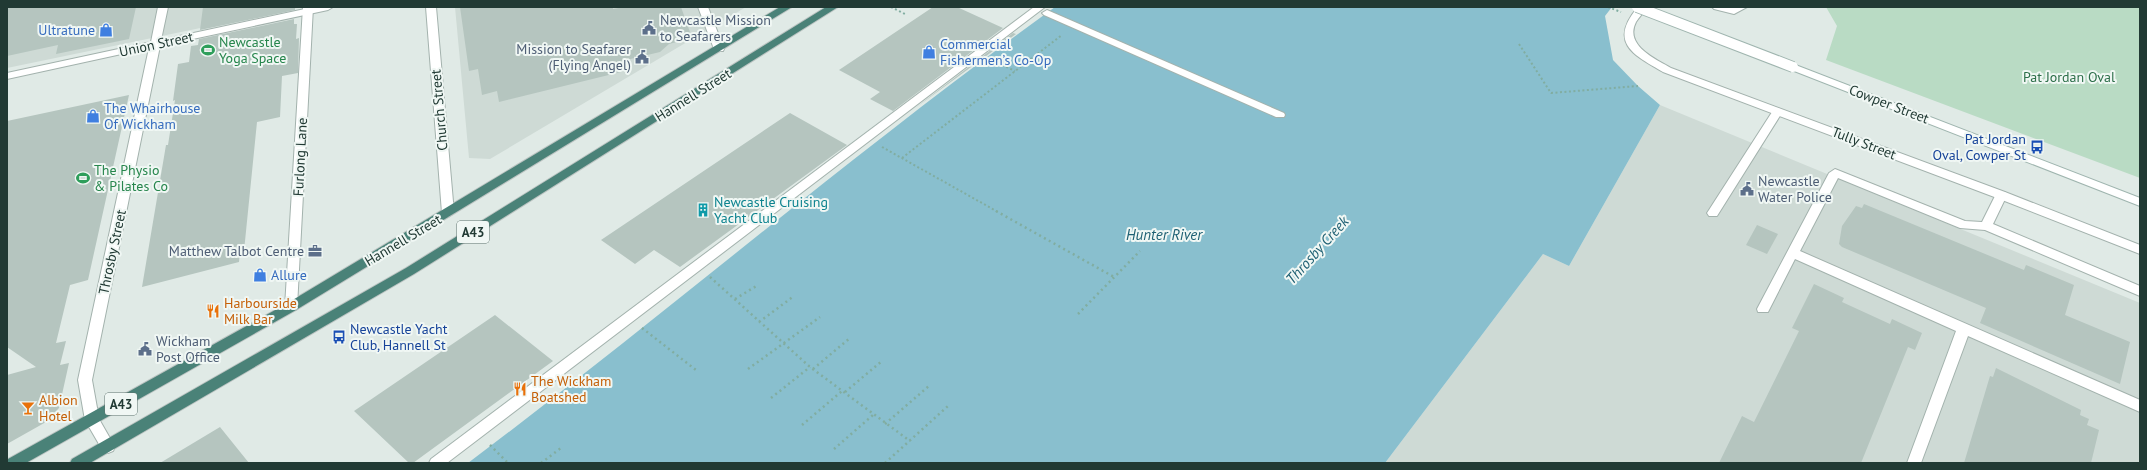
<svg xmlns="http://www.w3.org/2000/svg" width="2147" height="470" font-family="'PT Sans',sans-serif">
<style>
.built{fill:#cedad5}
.green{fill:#b9dbc4}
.water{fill:#89bfce}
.building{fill:#b5c5bf}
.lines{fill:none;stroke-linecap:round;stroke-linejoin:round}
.service-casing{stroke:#a3b2ad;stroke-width:2}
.pedestrian-casing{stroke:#a3b2ad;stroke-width:2}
.minor-casing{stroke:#a3b2ad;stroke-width:2}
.secondary-casing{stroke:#9fb5af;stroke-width:2}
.trunk-casing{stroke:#bcc4c2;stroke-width:2}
.path-far1{stroke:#81ada1;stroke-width:2;stroke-dasharray:2 2.5;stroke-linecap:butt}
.path{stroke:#81ada1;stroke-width:2.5;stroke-dasharray:2 3.5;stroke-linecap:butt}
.service{fill:#fff;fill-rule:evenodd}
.pedestrian{fill:#fff;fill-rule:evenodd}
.minor{fill:#fff;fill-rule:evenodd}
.secondary{fill:#fff;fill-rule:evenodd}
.trunk{fill:#4a8278;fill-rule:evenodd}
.secondary-bridge-casing{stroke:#9fb5af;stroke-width:12;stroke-linecap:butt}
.path-bridge{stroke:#81ada1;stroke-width:2;stroke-dasharray:2 2.5;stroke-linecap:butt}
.secondary-bridge{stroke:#fff;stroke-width:10}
.labels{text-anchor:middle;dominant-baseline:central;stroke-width:4;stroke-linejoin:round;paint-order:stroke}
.shield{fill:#f0f7f4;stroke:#5f736e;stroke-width:1}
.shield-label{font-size:13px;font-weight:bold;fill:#213a34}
.service-label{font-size:14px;fill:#4e5e75;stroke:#f0f7f4;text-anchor:start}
.shop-label{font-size:14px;fill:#366cbe;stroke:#f0f7f4;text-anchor:start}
.leisure-label{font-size:14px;fill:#27864d;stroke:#f0f7f4;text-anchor:start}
.street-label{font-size:14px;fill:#213a34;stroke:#f0f7f4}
.park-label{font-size:14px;fill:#2d6f4a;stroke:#f0f7f4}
.transit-label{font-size:14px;fill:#164399;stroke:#f0f7f4;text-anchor:end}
.culture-label{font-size:14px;fill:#0d838f;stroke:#f0f7f4;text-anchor:start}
.food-label{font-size:14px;fill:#c56008;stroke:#f0f7f4;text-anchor:start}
.water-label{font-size:15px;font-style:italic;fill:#1e6073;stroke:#f0f7f4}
</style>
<rect width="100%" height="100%" fill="#e0eae6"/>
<path class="built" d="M7,7H302L7,68Z
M455,7H746L490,159L469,158Z
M1660,105L2140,303V463H1385L1543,254L1569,266Z"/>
<path class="green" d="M1826,7H2140V178L1826,60L1837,26Z"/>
<path class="water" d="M1055,7H1612L1605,16L1613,60L1638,86L1660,105L1569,266L1543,254L1385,463H468C666,314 854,152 1055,7Z"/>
<path class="building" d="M7,7H136L129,39L56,54L58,45L7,56Z
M203,7H295V10L200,30Z
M460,7H613V9L624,7H681L692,38L669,44L660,52L622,61L625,71L499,102L497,91L482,95L478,69L469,71Z
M933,7H957L1003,28L893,111L870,99L880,92L839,70Z
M294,19V24H297L296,39L299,38L298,73L282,76L280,117L257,122L244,251L240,252L239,262L142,287L166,145H168L175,100L173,101L178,64L189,62L191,46L198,45L199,39Z
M1013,33L1016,34L914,109Z
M129,95L88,280L70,285L56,343L66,341L60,365L69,363L59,408L46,422L7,444V375L36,367L7,347V121Z
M790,113L847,145L680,267L654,250L635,264L601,240Z
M1864,204L2024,270L2026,265L2074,285L2065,315L2130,342L2120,384L1980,323L1986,308L1842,247L1839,244L1842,226L1856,206L1862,208Z
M1757,225L1778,234L1767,254L1746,245Z
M1814,284L1844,298L1842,302L1890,324L1892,319L1922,333L1915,350L1908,347L1861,463H1719L1742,416L1754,422L1799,331L1792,328Z
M495,315L553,361L413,463H409L354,411Z
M1996,368L2081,410L2080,415L2089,419L2087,425L2099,430L2091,463H1964L1990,376L1993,377Z
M220,427L249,463H160Z"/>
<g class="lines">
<g class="service-casing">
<path id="service" d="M303,7H313L297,307L296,310H286L285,307Z
M1047,10L1284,113L1285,115L1284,117H1276L1044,15L1042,13Z
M1778,108L1783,111L1717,216H1709L1707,213L1709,210L1774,109Z
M1835,169L1965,221L1982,222L1997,192H2005L2007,195L1993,224L2140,286V296L1985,230L1960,228L1838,178L1800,251L2140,400V412L1968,336L1921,463H1907L1956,331L1795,259L1768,312H1758L1757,309L1829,173Z"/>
</g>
<g class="pedestrian-casing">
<path id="pedestrian" d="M1034,7H1045L447,463H429L431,459Z"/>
</g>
<g class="minor-casing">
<path id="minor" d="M158,7H168L161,40L314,7H333L328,10L160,46L92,380L99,419L115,447L113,451L108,453L103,451L85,420L78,380L149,48L7,79V73L151,42Z
M426,7H436L454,213L448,217L442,213Z
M698,7H708L724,49L723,51H715L714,49Z
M1638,7H1648C1644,12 1639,17 1636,22C1624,45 1655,59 1671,68L2005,192L2140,245V254L1997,198L1663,72C1633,55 1608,42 1638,7Z
M1712,7H1747L1734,14L1714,9Z"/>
</g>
<g class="secondary-casing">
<path id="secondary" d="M1793,64L2140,198V206L1789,69L1788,67L1789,65Z"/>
</g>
<g class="trunk-casing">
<path id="trunk" d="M780,7H792L296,310L26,463H7L8,459L286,304Z
M826,7H838L414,274L90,463H70L72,459L406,268Z"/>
</g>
<path class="path-far1" d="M891,7L907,15
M1519,44L1551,93L1638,86
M994,61L1015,71
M882,147L998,212
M902,158L1062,35"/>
<path class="path" d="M996,211L1114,277
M710,277L810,367L910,441
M735,299L758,285
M1078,314L1140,251
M759,322L794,296
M642,328L696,370
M748,369L820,317
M813,369L850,338
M845,392L882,361
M771,398L810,367
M885,424L930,385
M802,425L842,391
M490,445L508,463
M834,449L873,415
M541,463L561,448
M885,463L948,406"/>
<use href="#service" class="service"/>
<use href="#pedestrian" class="pedestrian"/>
<use href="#minor" class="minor"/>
<use href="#secondary" class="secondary"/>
<use href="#trunk" class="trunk"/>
<g class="secondary-bridge-casing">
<path id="secondary-bridge" d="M1637,7L1793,67"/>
</g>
<path class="path-bridge" d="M1608,7L1621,12"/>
<use href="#secondary-bridge" class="secondary-bridge"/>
</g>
<defs>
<g id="civic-bare" transform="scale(1.08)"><path d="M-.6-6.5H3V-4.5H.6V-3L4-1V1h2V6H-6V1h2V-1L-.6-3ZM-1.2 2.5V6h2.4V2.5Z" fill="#5c6f8a" stroke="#f0f7f4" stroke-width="2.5" paint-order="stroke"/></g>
<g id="shop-bare" transform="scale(1.08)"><path d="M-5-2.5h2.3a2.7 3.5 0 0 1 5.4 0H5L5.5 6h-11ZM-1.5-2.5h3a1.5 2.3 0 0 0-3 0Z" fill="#3f7fe0" stroke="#f0f7f4" stroke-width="2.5" paint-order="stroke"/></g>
<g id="stadium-bare" transform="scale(1.08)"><path d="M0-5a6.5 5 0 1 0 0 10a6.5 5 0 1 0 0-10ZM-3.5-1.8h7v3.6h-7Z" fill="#2e9e5b" stroke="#f0f7f4" stroke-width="2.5" paint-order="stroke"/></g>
<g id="bus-bare" transform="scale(1.08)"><path d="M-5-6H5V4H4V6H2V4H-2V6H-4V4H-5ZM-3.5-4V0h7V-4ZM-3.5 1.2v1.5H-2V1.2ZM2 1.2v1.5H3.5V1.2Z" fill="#1a4fb4" stroke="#f0f7f4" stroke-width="2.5" paint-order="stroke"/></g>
<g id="building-bare" transform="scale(1.08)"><path d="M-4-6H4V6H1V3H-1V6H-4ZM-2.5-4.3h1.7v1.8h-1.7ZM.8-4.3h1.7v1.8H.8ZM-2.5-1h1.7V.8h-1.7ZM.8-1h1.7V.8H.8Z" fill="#0f9aa8" stroke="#f0f7f4" stroke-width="2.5" paint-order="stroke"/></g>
<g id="office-bare" transform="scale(1.08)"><path d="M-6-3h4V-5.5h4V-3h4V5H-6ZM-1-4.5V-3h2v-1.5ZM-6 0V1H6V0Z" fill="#5c6f8a" stroke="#f0f7f4" stroke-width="2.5" paint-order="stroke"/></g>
<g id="restaurant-bare" transform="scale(1.08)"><path d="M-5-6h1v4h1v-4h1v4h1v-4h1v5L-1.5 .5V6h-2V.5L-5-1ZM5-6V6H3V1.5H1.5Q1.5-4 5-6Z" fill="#e8710a" stroke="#f0f7f4" stroke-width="2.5" paint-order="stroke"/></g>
<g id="bar-bare" transform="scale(1.08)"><path d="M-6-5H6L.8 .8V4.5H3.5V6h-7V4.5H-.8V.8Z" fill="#e8710a" stroke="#f0f7f4" stroke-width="2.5" paint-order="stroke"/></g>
</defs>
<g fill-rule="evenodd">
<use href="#civic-bare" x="649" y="28"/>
<use href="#shop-bare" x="106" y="30"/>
<use href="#stadium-bare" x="208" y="50"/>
<use href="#shop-bare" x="929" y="52"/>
<use href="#civic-bare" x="642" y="57"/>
<use href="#shop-bare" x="93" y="116"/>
<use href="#bus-bare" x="2037" y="147"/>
<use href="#stadium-bare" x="83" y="178"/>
<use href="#civic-bare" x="1747" y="189"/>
<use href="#building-bare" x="703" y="210"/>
<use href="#office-bare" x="315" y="251"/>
<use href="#shop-bare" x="260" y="275"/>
<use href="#restaurant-bare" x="213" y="311"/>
<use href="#bus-bare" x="339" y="337"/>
<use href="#civic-bare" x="145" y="349"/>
<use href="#restaurant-bare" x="520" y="389"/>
<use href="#bar-bare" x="28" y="408"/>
</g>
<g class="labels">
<g class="shield">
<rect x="457" y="221" width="32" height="22" rx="3"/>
<rect x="105" y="393" width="32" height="22" rx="3"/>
</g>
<g class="shield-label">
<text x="473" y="232">A43</text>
<text x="121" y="404">A43</text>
</g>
<g class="service-label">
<text x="660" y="20">Newcastle Mission<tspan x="660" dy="16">to Seafarers</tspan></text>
<text x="631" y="49" text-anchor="end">Mission to Seafarer<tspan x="631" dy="16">(Flying Angel)</tspan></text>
<text x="1758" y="181">Newcastle<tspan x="1758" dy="16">Water Police</tspan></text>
<text x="304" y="251" text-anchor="end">Matthew Talbot Centre</text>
<text x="156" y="341">Wickham<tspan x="156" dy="16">Post Office</tspan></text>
</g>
<g class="shop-label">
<text x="95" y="30" text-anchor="end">Ultratune</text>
<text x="940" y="44">Commercial<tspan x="940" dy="16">Fishermen’s Co-Op</tspan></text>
<text x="104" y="108">The Whairhouse<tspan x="104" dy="16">Of Wickham</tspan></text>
<text x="271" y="275">Allure</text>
</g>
<g class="leisure-label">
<text x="219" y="42">Newcastle<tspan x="219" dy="16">Yoga Space</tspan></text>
<text x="94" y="170">The Physio<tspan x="94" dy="16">&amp; Pilates Co</tspan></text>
</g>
<g class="street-label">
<text transform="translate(156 44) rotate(-12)">Union Street</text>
<text transform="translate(693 95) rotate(-32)">Hannell Street</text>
<text transform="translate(1889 104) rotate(21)">Cowper Street</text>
<text transform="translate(439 110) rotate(-95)">Church Street</text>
<text transform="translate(1864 143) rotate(21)">Tully Street</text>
<text transform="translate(300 157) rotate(-87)">Furlong Lane</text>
<text transform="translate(403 240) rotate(-31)">Hannell Street</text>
<text transform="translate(112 252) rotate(-78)">Throsby Street</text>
</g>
<g class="park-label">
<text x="2069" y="77">Pat Jordan Oval</text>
</g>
<g class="transit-label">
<text x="2026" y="139">Pat Jordan<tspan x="2026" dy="16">Oval, Cowper St</tspan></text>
<text x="350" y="329" text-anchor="start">Newcastle Yacht<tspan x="350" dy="16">Club, Hannell St</tspan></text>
</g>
<g class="culture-label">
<text x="714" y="202">Newcastle Cruising<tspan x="714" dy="16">Yacht Club</tspan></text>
</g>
<g class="food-label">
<text x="224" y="303">Harbourside<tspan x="224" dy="16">Milk Bar</tspan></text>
<text x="531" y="381">The Wickham<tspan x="531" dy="16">Boatshed</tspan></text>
<text x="39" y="400">Albion<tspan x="39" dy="16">Hotel</tspan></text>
</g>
<g class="water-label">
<text x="1164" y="234">Hunter River</text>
<text transform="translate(1317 250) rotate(-48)">Throsby Creek</text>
</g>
</g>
<rect width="2147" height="470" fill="none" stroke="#213a34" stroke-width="16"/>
</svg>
